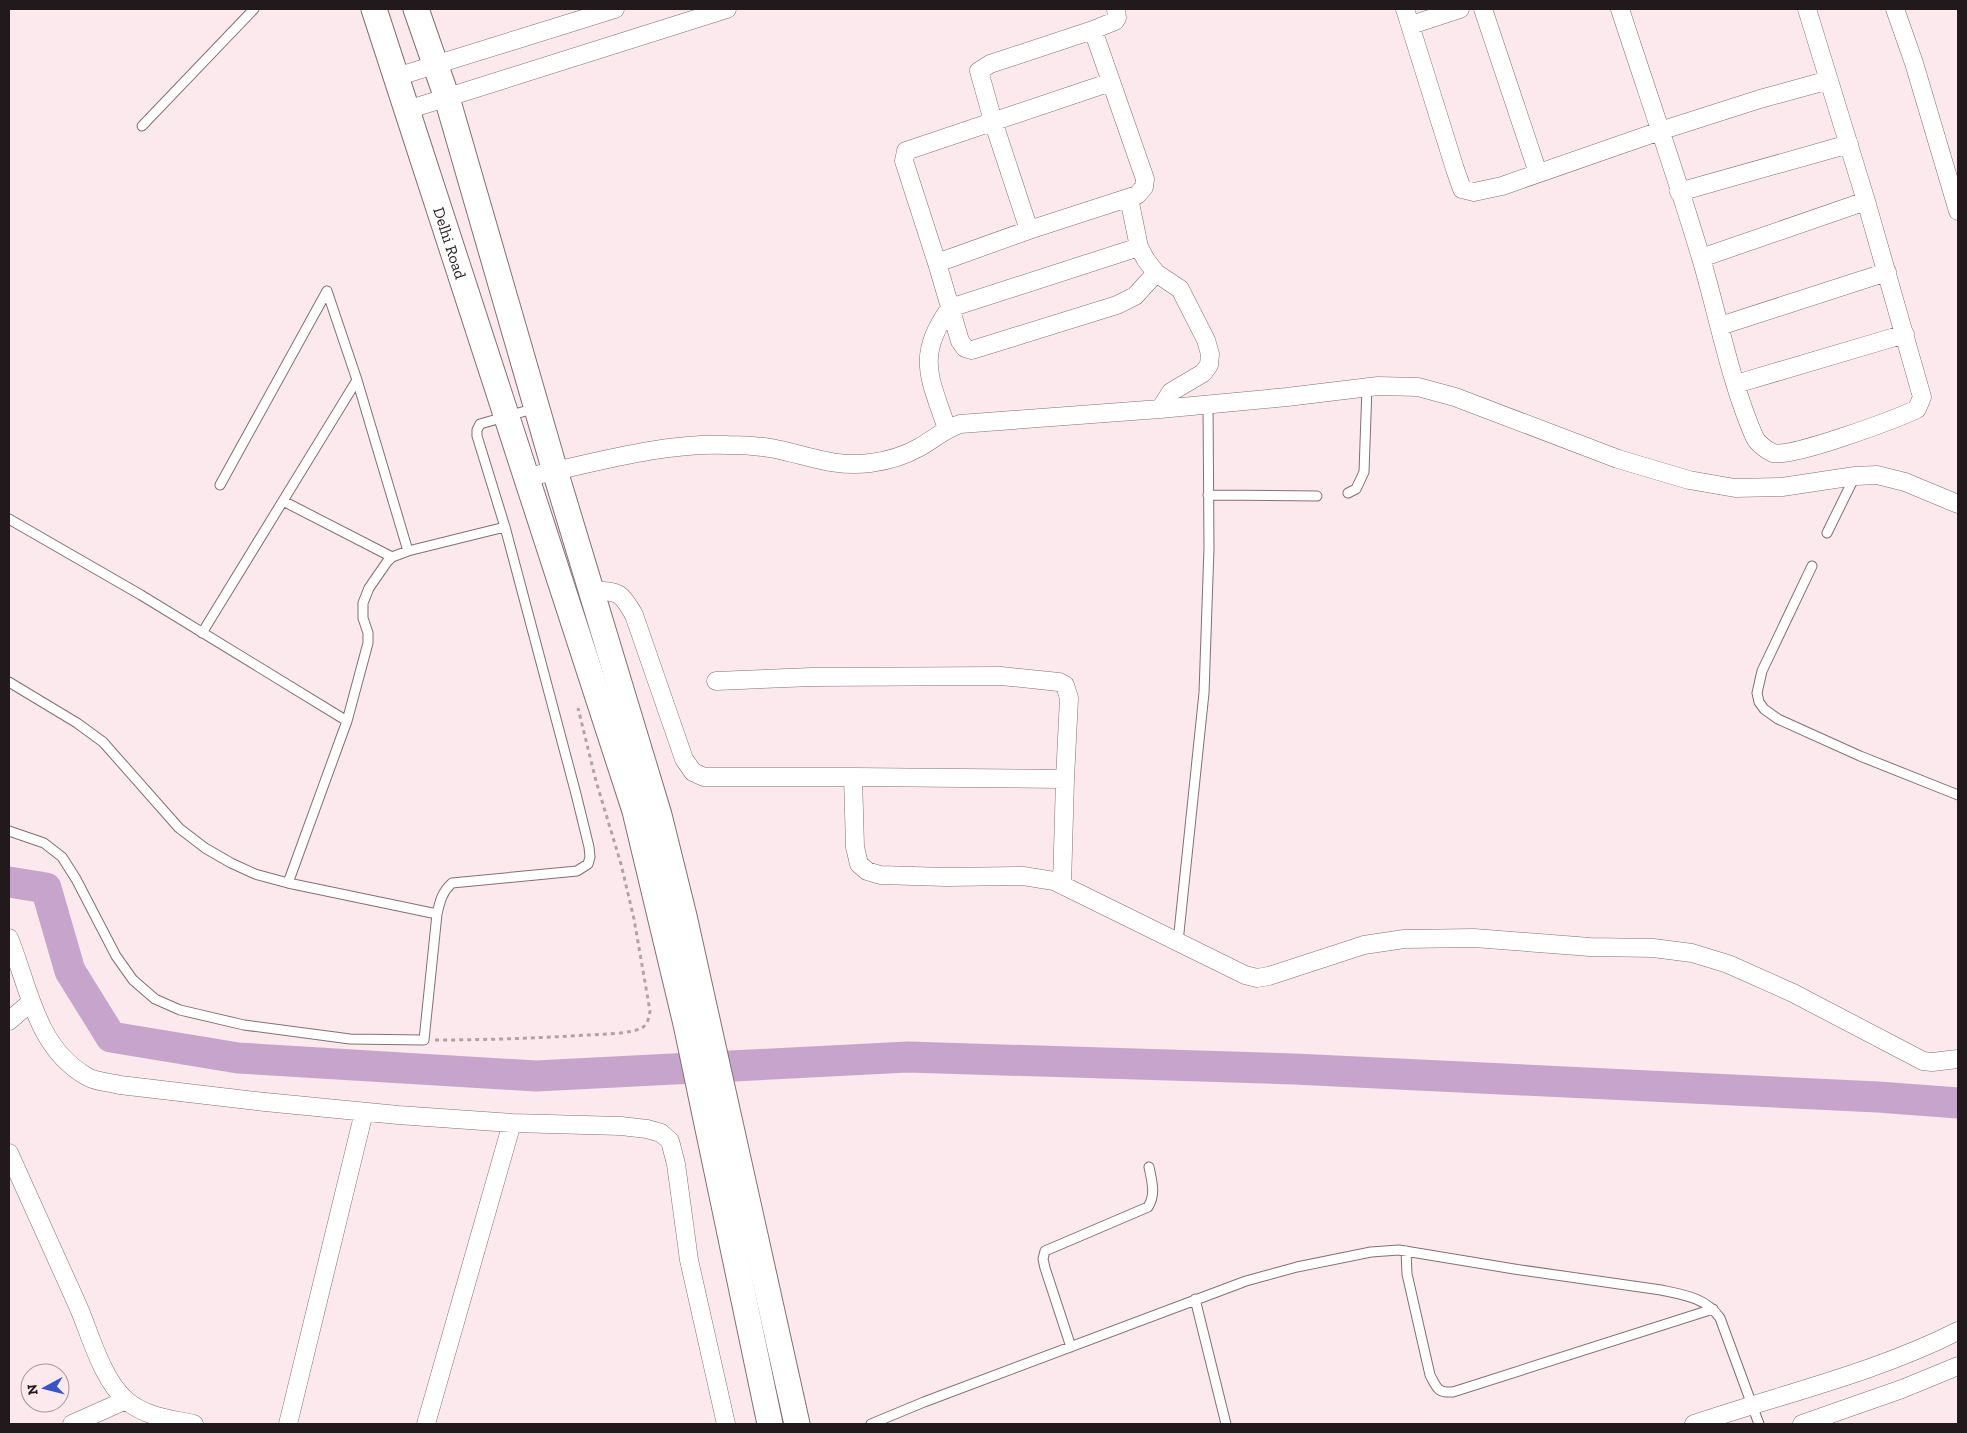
<svg xmlns="http://www.w3.org/2000/svg" width="1967" height="1433" font-family="'Zilla Slab',serif">
<style>
.lines{fill:none;stroke-linecap:round;stroke-linejoin:round}
.river{stroke:#c6a4cb;stroke-width:31}
.service-casing{stroke:#846f75;stroke-width:11}
.minor-casing{stroke:#846f75;stroke-width:19}
.secondary-casing{stroke:#846f75;stroke-width:27}
.path{stroke:#b2a2a7;stroke-width:3;stroke-dasharray:4 4;stroke-linecap:butt}
.service{stroke:#fff;stroke-width:9}
.minor{stroke:#fff;stroke-width:18}
.secondary{stroke:#fff;stroke-width:25}
.labels{text-anchor:middle;dominant-baseline:central;stroke-width:4;stroke-linejoin:round;paint-order:stroke}
.street-label{font-size:16px;fill:#22191c;stroke:#fce9ee}
</style>
<rect width="100%" height="100%" fill="#fce9ee"/>
<g class="lines">
<path class="river" d="M9,882L46,888L70,971L111,1037L238,1058L536,1076L908,1057L1294,1069L1878,1097L1958,1103"/>
<g class="service-casing">
<path id="service" d="M142,126L254,9
M357,380L408,551
M220,485L327,291
M1348,493L1356,489L1364,472L1367,387
M1208,495L1317,496
M283,501L392,557
M9,519L141,595L347,721
M1827,533L1855,476
M1812,566L1762,671L1757,693L1759,702L1764,709L1778,719L1860,756L1958,795
M202,633L357,380L327,291
M9,682L77,723L103,742L179,828L205,848L231,863L255,874L288,883L437,914
M9,831L44,843L62,857L76,879L116,956L133,980L155,999L180,1010L244,1025L350,1039L424,1040L437,914C440,901 442,892 452,883L577,871L588,864L590,857L589,847L576,794L505,527L477,436V430L480,424L536,408
M288,883L347,721L368,643V633L363,618V603L369,588L387,562L392,557L408,551L505,527
M1178,942L1204,693L1209,548L1208,404
M1406,1251L1407,1274L1430,1375C1437,1388 1437,1393 1453,1392L1713,1309
M1195,1299L1226,1424
M1071,1347L1045,1268L1043,1259L1045,1251L1148,1207C1156,1194 1152,1182 1149,1167
M871,1424L924,1402L1246,1281L1297,1267L1371,1252L1399,1250L1514,1269L1661,1290C1685,1295 1706,1298 1720,1318L1759,1424"/>
</g>
<g class="minor-casing">
<path id="minor" d="M1405,9L1455,169L1462,189L1474,192L1502,186L1660,131L1760,99L1829,80
M1483,9L1538,173
M1620,9C1647,92 1676,174 1701,258C1718,315 1730,381 1754,436C1757,443 1766,450 1773,453C1792,458 1896,419 1917,409L1922,397L1866,201L1807,9
M1895,9L1914,63L1958,211
M1411,25L1460,9
M396,77L615,9
M1111,82L906,151L904,161L937,263L1029,230L1137,195L1144,187L1145,179L1093,30L1115,21L1117,18L1116,9
M407,110L727,9
M1679,192L1849,144
M1129,198L1139,247L1146,260L1156,273L1180,289L1206,340L1210,354L1209,365L1203,373L1171,392L1160,409
M1029,230L993,121L979,71L990,64L1093,30
M1701,258L1866,201
M937,263L960,341L965,348L972,350L1117,305L1135,296L1156,273
M1720,326L1887,272
M1736,384L1905,334
M947,429C930,378 915,356 950,308L1139,247
M527,477C591,464 662,442 728,445C742,445 757,446 770,448C805,454 833,468 870,463C887,461 906,455 920,447C934,439 945,429 960,424L1160,409L1287,397L1378,386L1418,387L1455,397L1618,459L1689,480L1735,488L1782,487L1855,476L1877,475L1905,482L1958,504
M591,590C618,592 620,590 634,615L684,759L693,772L704,777H853L855,847L859,864L867,871L880,875L946,877L1023,876L1054,881L1245,975L1257,978L1269,976L1364,945L1404,939L1474,938L1590,947L1653,948L1692,953L1728,964L1793,993L1923,1061L1932,1062L1958,1059
M716,681L812,677L1001,676L1059,682L1065,685L1069,698L1065,779
M853,777L1065,779L1062,885
M9,938C29,987 36,1047 86,1076C95,1082 109,1082 120,1085L265,1102L398,1115L512,1123L621,1126L647,1129L661,1133L670,1141L676,1164L689,1260L726,1424
M9,1021L31,1002
M9,1153C32,1204 55,1255 78,1306C91,1336 102,1380 127,1401C146,1417 171,1419 194,1424
M72,1424L126,1400
M288,1424L364,1112
M426,1424L512,1123
M1694,1424C1782,1394 1875,1373 1958,1331
M1802,1424L1902,1389L1958,1366"/>
</g>
<g class="secondary-casing">
<g id="secondary">
<path id="s1" d="M374,9L635,811L686,1024L770,1424"/>
<path d="M416,9L447,98L555,471L659,815L684,916L797,1424"/>
</g>
</g>
<path class="path" d="M435,1040C487,1040 537,1038 589,1035C603,1034 630,1034 642,1028C648,1024 649,1017 650,1011L634,919L621,864L596,781L578,708"/>
<use href="#service" class="service"/>
<use href="#minor" class="minor"/>
<use href="#secondary" class="secondary"/>
</g>
<g class="labels">
<g class="street-label">
<text stroke="none"><textPath href="#s1" startOffset="246">Delhi Road</textPath></text>
</g>
</g>
<rect width="1967" height="1433" fill="none" stroke="#22191c" stroke-width="20"/>
<g transform="translate(45 1388) rotate(263)"><circle r="24" fill="#fce9ee" stroke="#a5969a"/>
<path d="M0-4L9 19L0 12L-9 19Z" fill="#3655c6"/>
<text y="-8" font-size="14" font-weight="bold" text-anchor="middle" fill="#22191c">N</text>
</g>
</svg>
